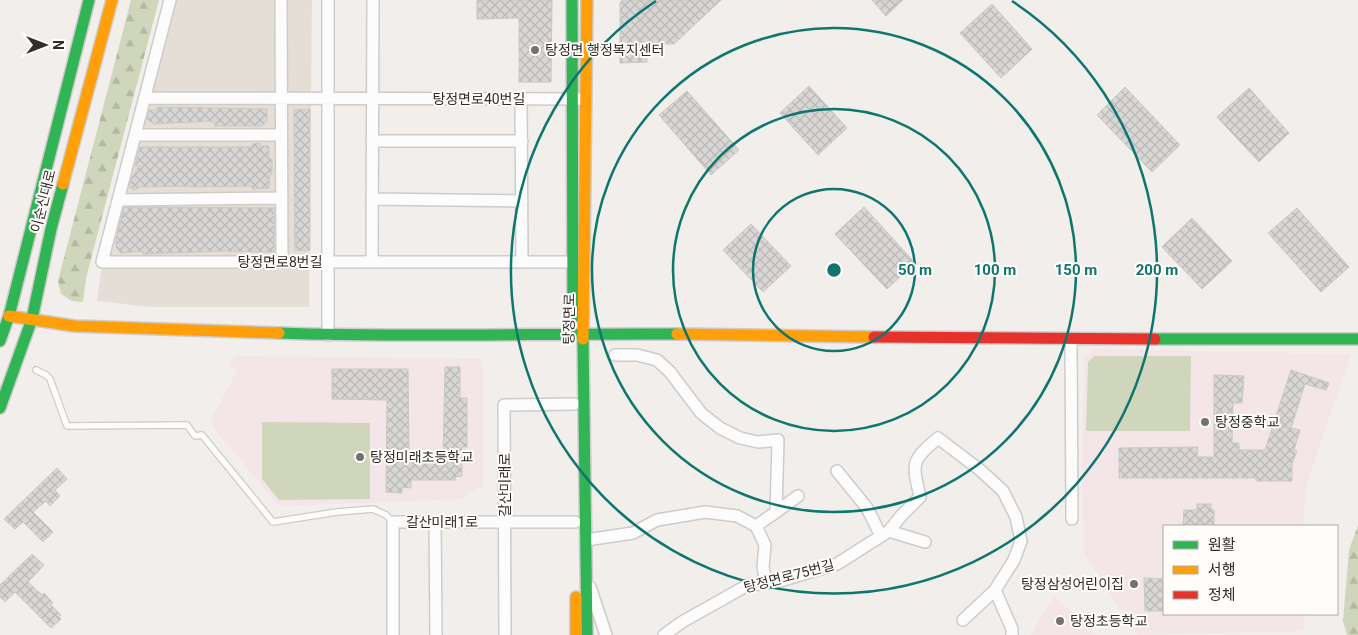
<svg xmlns="http://www.w3.org/2000/svg" width="1358" height="635" font-family="Roboto,'Noto Sans KR',sans-serif">
<style>
.built{fill:#e5ded7}
.education{fill:#f4e5e8}
.grass{fill:#cfd6bc}
.forest{fill:url(#forest-firs)}
.building{fill:url(#building-cross-hatch);stroke:#c9c8c6}
.lines{fill:none;stroke-linecap:round;stroke-linejoin:round}
.lane-casing{stroke:#cecbc9;stroke-width:8}
.street-casing{stroke:#cecbc9;stroke-width:14}
.fast-casing{stroke:#cecbc9;stroke-width:14}
.slow-casing{stroke:#cecbc9;stroke-width:14}
.jam-casing{stroke:#cecbc9;stroke-width:14}
.lane{stroke:#fdfcfc;stroke-width:5.5}
.street{stroke:#fdfcfc;stroke-width:11}
.fast{stroke:#30b455;stroke-width:11}
.slow{stroke:#ff9f0a;stroke-width:11}
.jam{stroke:#e5322d;stroke-width:11}
.ring{fill:none;stroke:#0f766e;stroke-width:2.5}
.poi-dot{fill:#747270;stroke:#fffcf9;stroke-width:2}
.labels{text-anchor:middle;dominant-baseline:central;stroke-width:4;stroke-linejoin:round;paint-order:stroke}
.poi-label{font-size:14px;fill:#312f2d;stroke:#fffcf9;text-anchor:start}
.street-label{font-size:14px;fill:#312f2d;stroke:#fffcf9}
.centre{fill:#0f766e;stroke:#fffcf9;stroke-width:2.5}
.ring-label{font-size:15px;text-anchor:middle;font-weight:bold;fill:#0f766e;stroke:#fffcf9;stroke-width:4;stroke-linejoin:round;paint-order:stroke}
</style>
<defs>
<pattern id="forest-firs" width="22" height="20" patternUnits="userSpaceOnUse" patternTransform="scale(1.25)"><rect width="22" height="20" fill="#cfd6bc"/><path d="M5 1l3.5 6h-7zM16 11l3.5 6h-7z" fill="#b2b8a2"/></pattern>
<pattern id="building-cross-hatch" width="8" height="8" patternUnits="userSpaceOnUse" patternTransform="scale(1.25)"><rect width="8" height="8" fill="#d9d7d5"/><path d="M0 0l8 8M0 8l8-8" fill="none" stroke="#bbb9b7"/></pattern>
</defs>
<rect width="100%" height="100%" fill="#f1eeeb"/>
<path class="built" d="M172,0H312L309,307H151L97,301L102,264Z"/>
<path class="education" d="M1095,349L1351,354L1305,488L1304,526H1164V614H1304V631L1137,635L1085,555L1082,489L1084,357Z
M236,356L482,359L483,486L460,499L279,506L214,428L211,420L237,371L229,363Z
M1055,597L1096,635H1031L1047,606Z"/>
<path class="grass" d="M1094,356H1191L1190,431H1086L1088,362Z
M262,422L370,423V499L279,500L262,479Z"/>
<path class="forest" d="M131,0H159L86,278L83,302L72,301L61,294L58,281Z
M1358,525V635H1347L1343,621L1349,550Z"/>
<path class="building" d="M477,0H552L551,82H519V18L477,19Z
M623,0H721L674,44H646L647,62L620,63V2Z
M872,0H903L886,16Z
M992,4L1032,49L1001,78L960,33Z
M809,86L847,128L818,155L780,113Z
M1125,87L1180,145L1152,172L1097,115Z
M1249,88L1289,133L1259,162L1217,117Z
M687,91L739,150L711,175L659,115Z
M157,107L267,109V121L262,126H215V122H211V121L154,124L147,119L149,110H157Z
M310,109V250L295,251L294,110Z
M260,143V146H269V159H272V174H270L269,188L252,189V186L190,187V186L141,187L134,190L129,187L131,179L139,166H135L140,147H252V144Z
M124,207L274,208V252L223,251L143,254V251L121,253L116,247V239Z
M864,207L915,263L887,289L835,234Z
M1297,208L1349,267L1321,292L1268,233Z
M1192,218L1232,261L1202,289L1162,247Z
M751,224L791,266L763,292L723,250Z
M445,367H460V398H467V447H462V476L455,477V480H411V488L402,487V493L386,492L387,400L332,399V369H408L409,453L411,452V462H443Z
M1291,370L1329,383L1326,390L1305,384L1291,428L1300,430L1294,450L1297,451L1292,464V481H1256V478H1119V448L1198,447L1197,457H1214V375L1244,376L1242,403H1233L1232,443H1239V450H1265Z
M57,468L67,479L55,490L60,496L50,506L46,501L33,512L53,532L43,542L23,522L15,529L4,519Z
M1197,504H1211V510H1214V526H1183L1184,510H1197Z
M32,554L44,565L28,582L42,595L44,593L53,603L51,605L61,615L59,617L61,619L51,628L15,592L5,602L0,597V585Z
M1144,578L1164,579V611H1145Z"/>
<g class="lines">
<g class="lane-casing">
<path id="lane" d="M36,370L46,375L50,379L67,426L187,425L195,436L202,435L273,522L337,512L373,509L386,515L393,522"/>
</g>
<g class="street-casing">
<path id="street" d="M170,0L102,262H572
M281,0L282,262
M328,0V335
M145,98L579,99
M521,99L522,262
M136,135H281
M372,141H522
M372,199L522,201
M119,200L282,198
M372,262L373,0
M1071,339L1072,519
M615,355H637L657,360L670,372L701,413L720,428L740,438L758,442L778,440L776,512L756,526L765,545L763,567L766,583
M837,471L867,508L881,536
M776,512L798,496
M435,522L436,635
M889,531L925,542
M586,540L633,533L657,520L705,512L737,516L756,526
M590,587L606,635
M963,620L995,590
M393,635V522H575
M505,635L504,405L574,404
M664,635L682,622L746,586L780,581L837,564L889,531L901,516L920,497C912,462 911,461 938,438L980,470L1003,491L1016,517L1021,541L1014,560L995,590L1012,629V635"/>
</g>
<g class="fast-casing">
<path id="fast" d="M572,0L573,318
M279,333C412,338 545,333 677,334
M583,339L587,635
M1155,339H1358
M0,341L9,316L89,0
M0,408L32,319L51,229L63,184"/>
</g>
<g class="slow-casing">
<path id="slow" d="M63,184L112,0
M9,316L74,326L279,333
M677,334L874,337
M583,339L587,0
M576,597V635"/>
</g>
<g class="jam-casing">
<path id="jam" d="M874,337L1155,339"/>
</g>
<use href="#lane" class="lane"/>
<use href="#street" class="street"/>
<use href="#fast" class="fast"/>
<use href="#slow" class="slow"/>
<use href="#jam" class="jam"/>
</g>
<g class="ring">
<circle cx="834" cy="270" r="81"/>
<circle cx="834" cy="270" r="161"/>
<circle cx="834" cy="270" r="242"/>
<path d="M1012 1A323 323 0 1 1 656 1"/>
</g>
<g class="poi-dot">
<circle cx="535" cy="50" r="5"/>
<circle cx="1205" cy="422" r="5"/>
<circle cx="360" cy="457" r="5"/>
<circle cx="1134" cy="584" r="5"/>
<circle cx="1060" cy="621" r="5"/>
</g>
<g class="labels">
<g class="poi-label">
<text x="545" y="50">탕정면 행정복지센터</text>
<text x="1215" y="422">탕정중학교</text>
<text x="370" y="457">탕정미래초등학교</text>
<text x="1124" y="584" text-anchor="end">탕정삼성어린이집</text>
<text x="1070" y="621">탕정초등학교</text>
</g>
<g class="street-label">
<text x="479" y="99">탕정면로40번길</text>
<text transform="translate(43 201) rotate(-76)">이순신대로</text>
<text x="280" y="262">탕정면로8번길</text>
<text transform="translate(569 319) rotate(-89)">탕정면로</text>
<text transform="translate(505 485) rotate(-90)">갈산미래로</text>
<text x="442" y="522">갈산미래1로</text>
<text transform="translate(789 576) rotate(-15)">탕정면로75번길</text>
</g>
</g>
<circle cx="834" cy="270" r="8" class="centre"/>
<g class="ring-label">
<text x="915" y="275">50 m</text>
<text x="995" y="275">100 m</text>
<text x="1076" y="275">150 m</text>
<text x="1157" y="275">200 m</text>
</g>
<rect x="1163" y="525" width="175" height="90" fill="#fffcf9" stroke="#adaaa7"/>
<rect x="1173" y="541" width="25" height="8" fill="#30b455" stroke="#adaaa7"/>
<text x="1208" y="550" font-size="15" fill="#312f2d">원활</text>
<rect x="1173" y="566" width="25" height="8" fill="#ff9f0a" stroke="#adaaa7"/>
<text x="1208" y="575" font-size="15" fill="#312f2d">서행</text>
<rect x="1173" y="591" width="25" height="8" fill="#e5322d" stroke="#adaaa7"/>
<text x="1208" y="600" font-size="15" fill="#312f2d">정체</text>
<g transform="translate(45 45) rotate(90)" stroke="#fffcf9" stroke-width="4" paint-order="stroke">
<path d="M0-4L9 19L0 12L-9 19Z" fill="#312f2d"/>
<text y="-8" font-size="14" font-weight="bold" text-anchor="middle" fill="#312f2d">N</text>
</g>
</svg>
